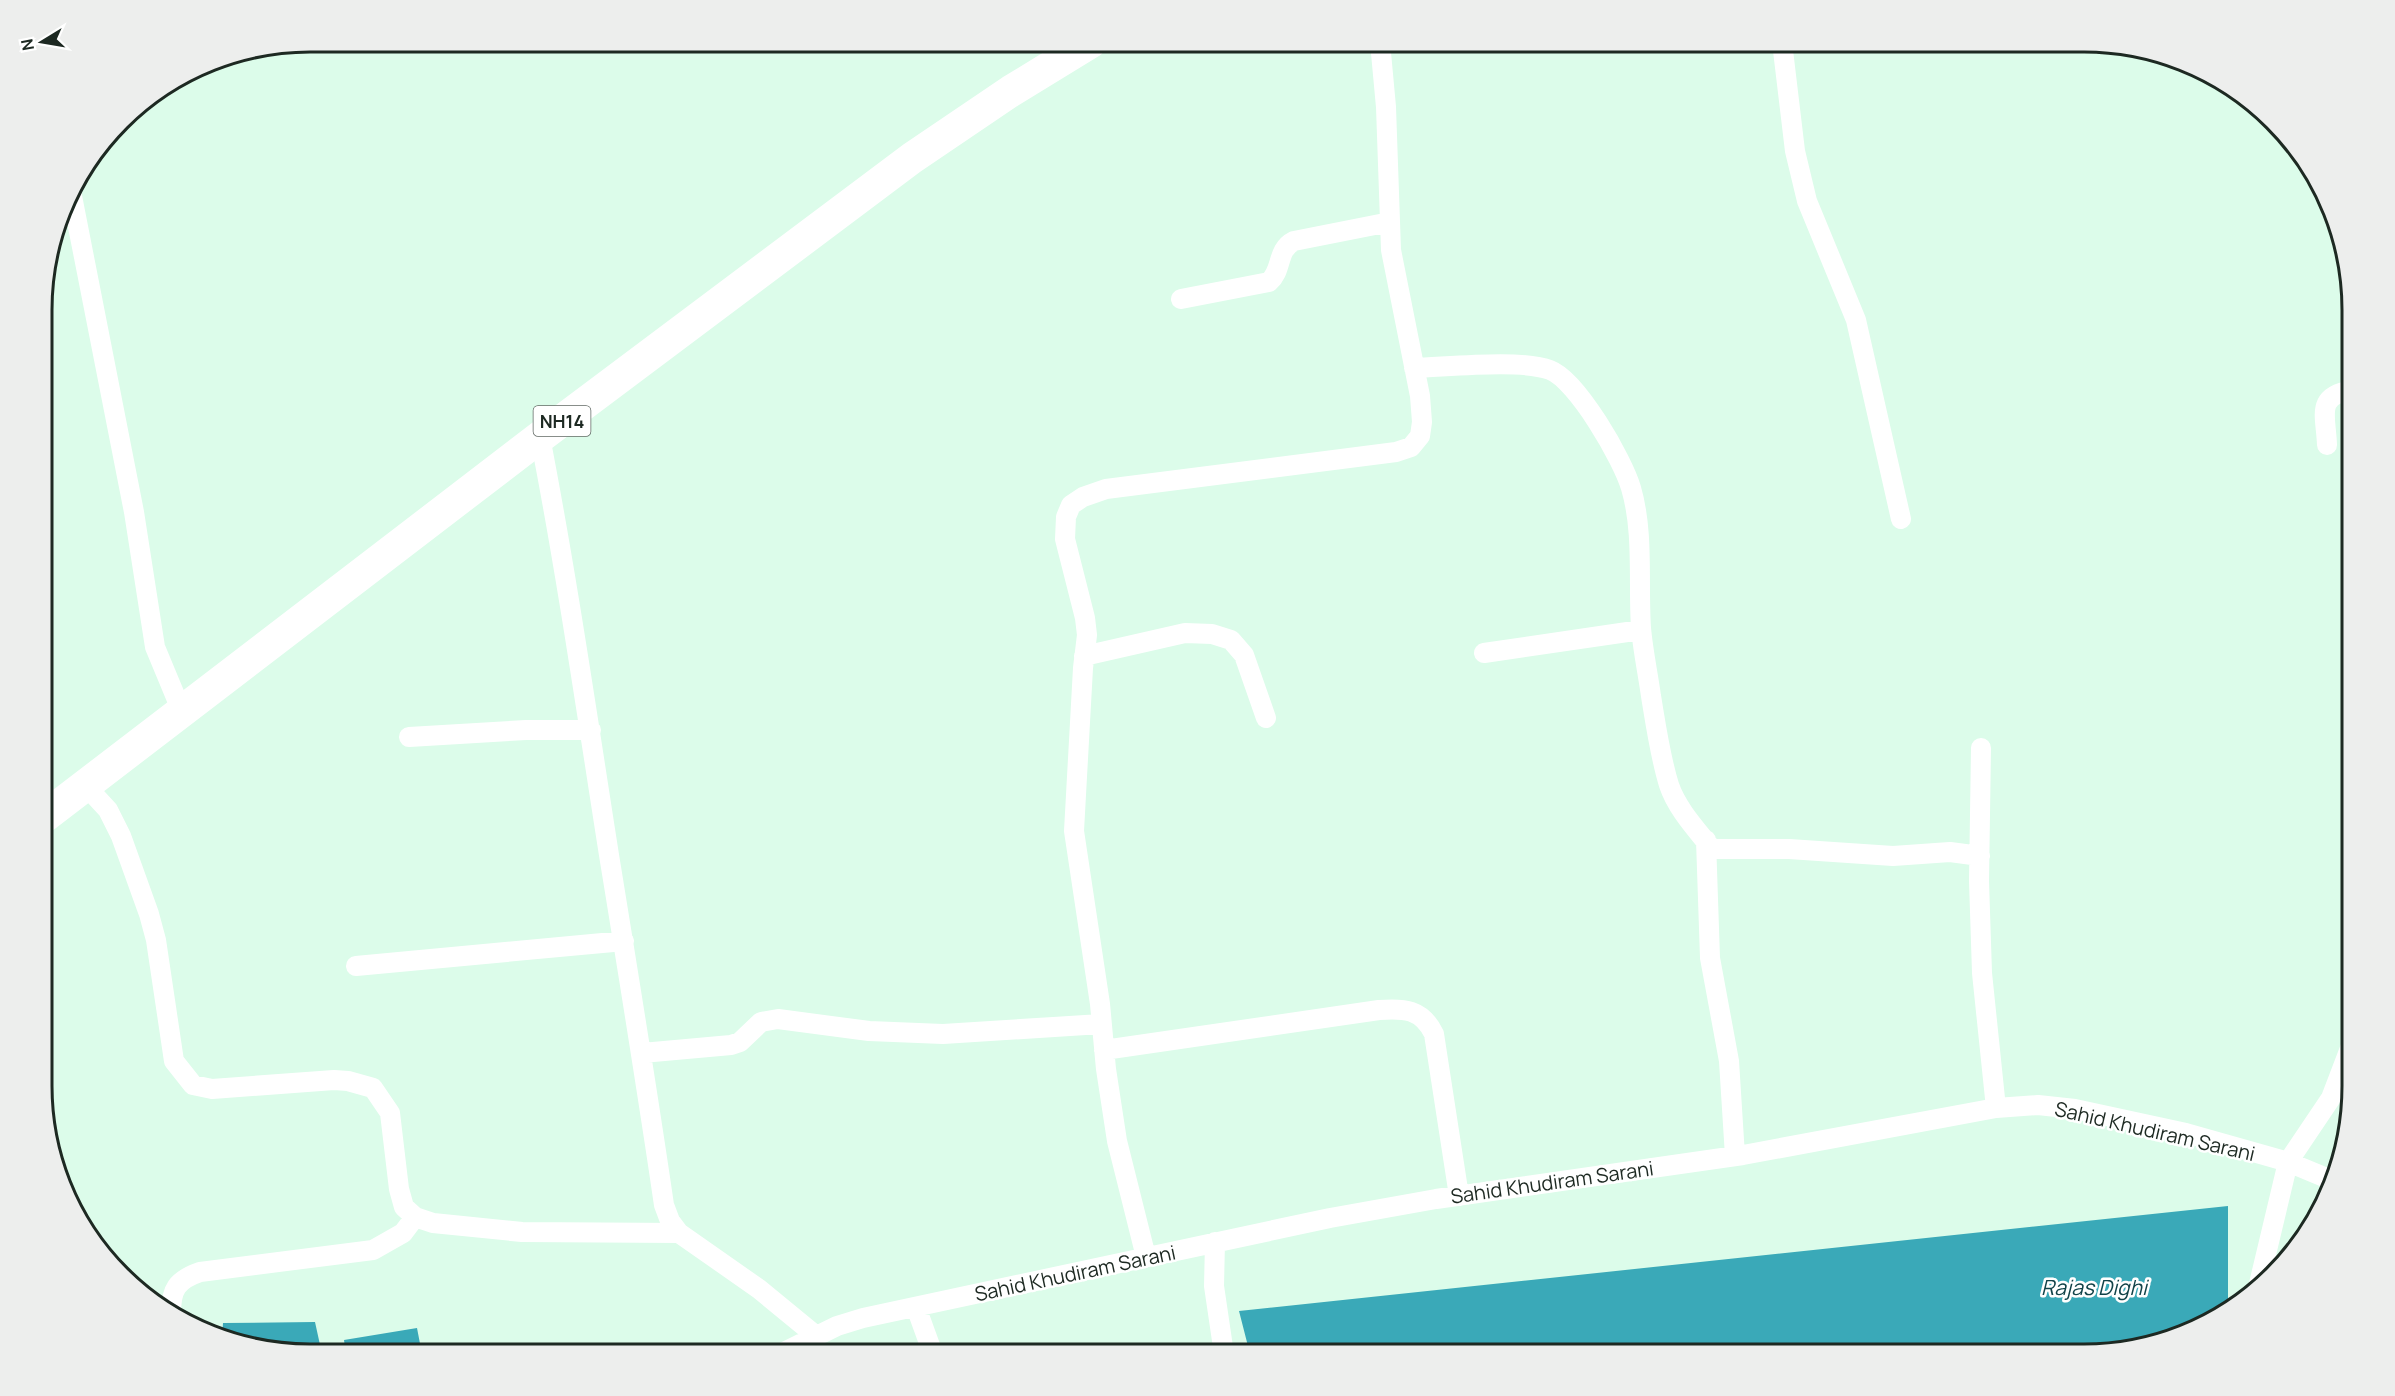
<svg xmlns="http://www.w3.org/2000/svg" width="2395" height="1396" font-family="Manrope,sans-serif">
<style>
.water{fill:#3aa9b8}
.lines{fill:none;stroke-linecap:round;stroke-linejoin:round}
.minor{stroke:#fff;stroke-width:20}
.trunk{stroke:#fff;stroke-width:32}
.labels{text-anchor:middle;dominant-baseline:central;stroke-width:5;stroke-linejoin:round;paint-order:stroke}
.shield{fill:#fff;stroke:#616964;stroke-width:1.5}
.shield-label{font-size:18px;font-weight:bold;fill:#1d2922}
.street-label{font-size:20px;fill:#1d2922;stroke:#fff}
.water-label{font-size:21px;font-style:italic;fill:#124349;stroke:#fff}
.rim{fill:none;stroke:#1d2922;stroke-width:3}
</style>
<rect width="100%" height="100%" fill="#dcfcea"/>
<path class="water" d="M2228,1206V1311L2219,1318L2102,1353L1250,1354L1239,1311Z
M315,1322L322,1354L241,1345L222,1337L223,1323Z
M417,1328L422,1354H346L344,1340Z"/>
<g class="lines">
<path class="minor" d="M1782,42L1795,151L1807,201L1856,320L1901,519
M71,191L134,512L155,647L182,712
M1181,299L1269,282C1283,270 1276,250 1294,241L1390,222
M1414,368C1448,367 1521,359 1550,370C1577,380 1623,460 1631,488C1644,532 1638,583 1641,628C1643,651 1648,674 1651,696C1656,726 1660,756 1669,785C1677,809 1697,830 1712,849H1789L1893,856L1950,852L1980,856
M540,437C567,576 587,715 609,855C628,972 647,1088 664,1205L670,1221L679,1233L759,1289L815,1335
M2327,445C2326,415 2315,396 2352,390
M1484,653L1641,630
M1084,656L1185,633L1212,634L1231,640L1244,655L1266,718
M409,737L526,730H591
M1981,748L1979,881L1982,973L1996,1108
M85,785L108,810L121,836L149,914L156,940L174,1061L193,1085L212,1089L334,1080L348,1081L373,1088L390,1113L399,1189L404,1207L415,1217L433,1223L522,1232L679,1233
M1706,840L1710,958L1729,1061L1735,1156
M356,966L624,941
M1104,1050L1379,1010C1404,1008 1422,1009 1434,1034L1459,1196
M642,1053L731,1045L740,1042L761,1022L778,1019L869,1031L943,1034L1101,1024
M1215,1242L1214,1286L1224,1354
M1146,1257L1117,1141L1106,1069L1100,1004L1074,831L1083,668L1087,635L1085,618L1065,539L1066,517L1071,505L1083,497L1106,489L1396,452L1411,447L1420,436L1422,422L1420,396L1391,250L1386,107L1380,42
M2258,1288L2288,1162L2331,1098L2352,1043
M916,1307L933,1354
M171,1313C171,1289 177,1280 200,1272L373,1250L403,1233L415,1217
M780,1354L837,1326L863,1318L1330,1218L1436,1199L1743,1155L1996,1108L2038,1105L2075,1109L2186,1133L2288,1162L2329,1179"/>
<path class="trunk" d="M44,817L540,437L912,158L1011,91L1091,42"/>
</g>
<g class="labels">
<rect class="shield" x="533.5" y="406" width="57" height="30" rx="4.5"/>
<g class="shield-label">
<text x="562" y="421">NH14</text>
</g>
<g class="street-label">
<text transform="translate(2155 1131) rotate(13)">Sahid Khudiram Sarani</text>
<text transform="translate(1552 1182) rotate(-8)">Sahid Khudiram Sarani</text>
<text transform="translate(1075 1273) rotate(-12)">Sahid Khudiram Sarani</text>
</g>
<g class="water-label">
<text x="2094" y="1287">Rajas Dighi</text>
</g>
</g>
<path d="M0 0H2395V1396H0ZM310 52H2084A258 258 0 0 1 2342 310V1086A258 258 0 0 1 2084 1344H310A258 258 0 0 1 52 1086V310A258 258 0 0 1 310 52Z" fill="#edeeed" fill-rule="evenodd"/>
<path class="rim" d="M310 52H2084A258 258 0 0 1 2342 310V1086A258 258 0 0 1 2084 1344H310A258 258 0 0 1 52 1086V310A258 258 0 0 1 310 52Z"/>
<g transform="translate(42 42) rotate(259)" stroke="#ffffff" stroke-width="4.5" paint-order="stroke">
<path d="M0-4.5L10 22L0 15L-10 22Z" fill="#1d2922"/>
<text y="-9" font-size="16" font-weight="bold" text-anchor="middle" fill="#1d2922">N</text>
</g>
</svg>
